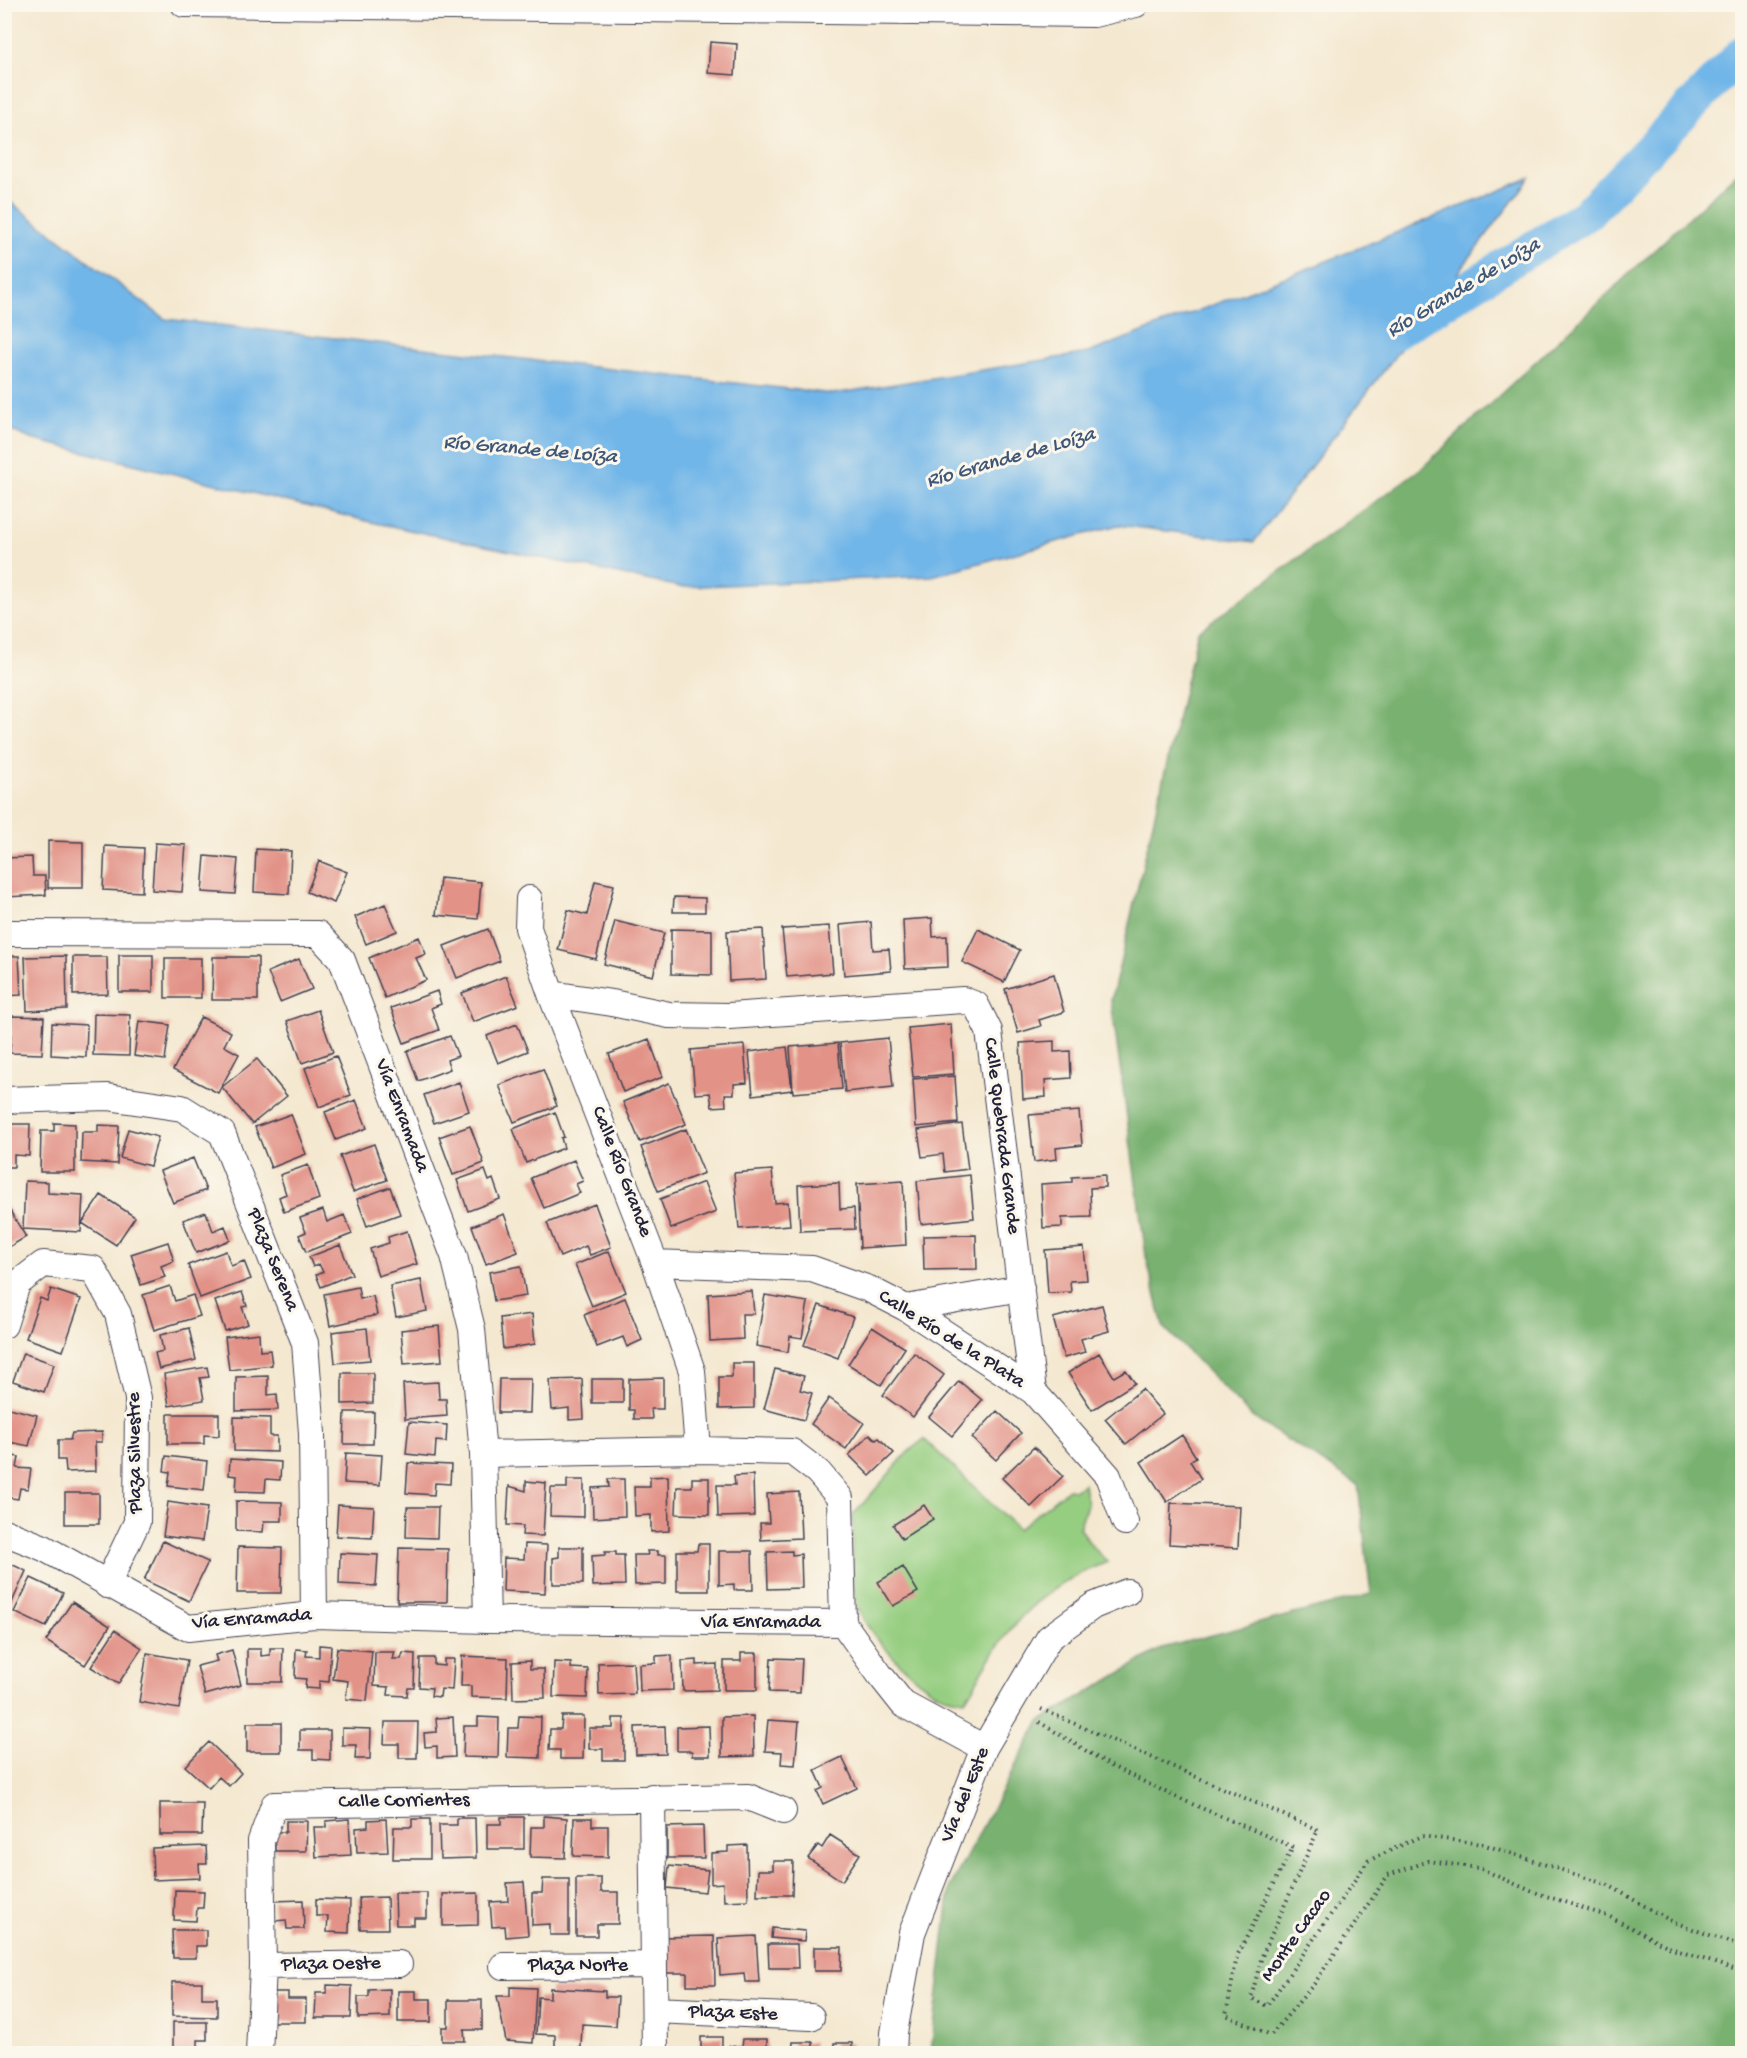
<svg xmlns="http://www.w3.org/2000/svg" width="1747" height="2058" font-family="'Gochi Hand',sans-serif">
<style>
.green{fill:#96ce81;stroke:#5c785e;stroke-width:1.5}
.forest{fill:#78b16f;stroke:#4d6a55;stroke-width:1.5}
.water{fill:#71b6e8;stroke:#4a6c92;stroke-width:1.5}
.lines{fill:none;stroke-linecap:round;stroke-linejoin:round}
.river{stroke:#71b6e8;stroke-width:34}
.building{fill:#e29287}
.minor-casing{stroke:#424051;stroke-width:28}
.path{stroke:#424051;stroke-width:4;stroke-dasharray:1.5 4.5;stroke-linecap:butt}
.minor{stroke:#fff;stroke-width:26}
.labels{text-anchor:middle;dominant-baseline:central;stroke-width:6;stroke-linejoin:round;paint-order:stroke}
.street-label{font-size:20px;fill:#22223b;stroke:#fbf7ec}
.water-label{font-size:21px;font-style:italic;fill:#3e5678;stroke:#fbf7ec}
</style>
<rect width="100%" height="100%" fill="#fbf7ec"/>
<filter id="ink" filterUnits="userSpaceOnUse"><feTurbulence type="fractalNoise" baseFrequency=".0167" numOctaves="2"/><feDisplacementMap in="SourceGraphic" scale="12" xChannelSelector="R" yChannelSelector="G"/><feConvolveMatrix kernelMatrix="1 2 1 2 8 2 1 2 1" color-interpolation-filters="sRGB"/></filter>
<filter id="wash" filterUnits="userSpaceOnUse"><feTurbulence type="fractalNoise" baseFrequency=".008" numOctaves="4" result="noise"/><feDisplacementMap in="SourceGraphic" scale="24" xChannelSelector="R" yChannelSelector="G"/><feGaussianBlur stdDeviation="1.35" result="paint"/><feColorMatrix in="noise" values="0 0 0 0 0 0 0 0 0 0 0 0 0 0 0 0 0 1.4 0 .05"/><feComposite in="paint" operator="in"/></filter>
<g filter="url(#wash)">
<rect width="100%" height="100%" fill="#f4e8d0"/>
<path class="green" d="M924,1439L1018,1529L1068,1489L1076,1490L1084,1483L1087,1505L1079,1528L1094,1549L1108,1562C1066,1576 1027,1604 1002,1641C988,1660 978,1681 965,1700C958,1698 949,1698 942,1695C918,1687 865,1632 858,1607C849,1579 853,1545 853,1515L908,1452Z"/>
<path class="forest" d="M1742,168V2053H931L950,1887L1039,1722L1162,1648L1371,1594L1358,1485L1252,1417L1163,1326L1146,1256L1111,1001L1198,631L1423,467Z"/>
<path class="water" d="M1530,178L1254,542L1118,525L932,576L680,587L371,522L31,439L5,428V198L165,319L833,394L1088,353L1317,265Z"/>
<g class="lines">
<path class="river" d="M1388,337L1586,215L1742,53"/>
</g>
<g id="blocks">
<path class="building" d="M710,42L737,44L735,75L708,73Z
M48,841L83,842V888H48Z
M155,843L186,845L182,892L152,890Z
M105,846L144,848L142,892L103,890Z
M256,849L291,851L289,894L254,892Z
M205,856L238,859L235,894L202,892Z
M32,857L33,876H45L46,895L4,897V858Z
M319,861L347,872L334,903L307,892Z
M440,878L481,882L478,919L436,915Z
M595,881L614,885L596,959L558,950L568,910L587,915Z
M674,897L705,898V912H673Z
M385,904L397,931L366,944L355,917Z
M932,918L933,937L947,936L948,967L905,969L903,920Z
M615,921L664,933L653,976L604,964Z
M871,922L873,950L889,949L891,971L844,975L840,925Z
M829,926L833,973L787,977L782,929Z
M488,929L500,961L457,978L444,946Z
M671,929L712,930V975L671,974Z
M763,929L766,979L729,981L727,931Z
M978,929L1020,950L1004,982L962,962Z
M419,937L426,954L416,958L426,980L385,998L369,958Z
M119,955H153V992H119Z
M4,956H19L21,995L4,996Z
M66,956L67,1009L27,1011L25,957Z
M73,957H107L108,994L73,995Z
M213,957H258V1000H212Z
M165,958H201V998H165Z
M299,959L312,989L280,1002L268,972Z
M1054,974L1064,1012L1039,1020L1041,1026L1018,1033L1005,989Z
M506,976L518,1005L473,1022L462,993Z
M437,991L441,1004L431,1008L439,1030L404,1043L391,1008Z
M318,1010L333,1052L302,1063L287,1021Z
M94,1014L130,1015L129,1056L93,1055Z
M12,1016L44,1017L42,1054L10,1053Z
M201,1017L231,1032L224,1046L239,1054L218,1093L173,1070Z
M139,1021L170,1025L165,1060L134,1056Z
M52,1023L87,1025L86,1057L51,1055Z
M517,1024L528,1051L498,1063L487,1036Z
M951,1024L954,1074L913,1077L908,1028Z
M450,1036L458,1056L447,1060L450,1069L418,1081L407,1051Z
M888,1038L893,1087L845,1092L840,1043Z
M649,1039L663,1077L623,1092L609,1054Z
M1054,1041V1052L1070,1051L1071,1078L1045,1080L1046,1097L1023,1099L1020,1043Z
M838,1043L842,1089L793,1093L790,1047Z
M744,1045L747,1083L734,1084V1094H725L726,1106L712,1107L710,1093L695,1094L691,1050Z
M787,1047L792,1090L753,1095L749,1052Z
M336,1056L351,1095L319,1107L305,1068Z
M257,1059L287,1096L252,1124L222,1087Z
M543,1069L557,1106L514,1122L499,1085Z
M955,1076L958,1123L916,1127L913,1079Z
M459,1082L469,1111L434,1123L424,1095Z
M669,1083L686,1124L640,1142L623,1102Z
M356,1100L367,1128L336,1140L325,1112Z
M1079,1111L1082,1145L1056,1148L1057,1159L1034,1162L1029,1115Z
M555,1112L564,1137L561,1138L564,1148L526,1163L513,1129Z
M291,1114L306,1154L271,1168L255,1127Z
M54,1123L75,1124V1172H40L41,1131H54Z
M5,1124H30L29,1156L14,1155V1167H5Z
M962,1124L968,1169L945,1172L943,1154L922,1157L918,1130Z
M98,1125L119,1126L117,1164L81,1162L82,1132H98Z
M470,1126L484,1163L453,1175L439,1137Z
M128,1129L158,1137L150,1166L120,1158Z
M686,1129L704,1173L658,1191L641,1147Z
M374,1144L387,1180L353,1192L340,1156Z
M193,1158L206,1190L173,1203L160,1171Z
M574,1160L583,1181L576,1184L580,1193L544,1208L531,1178Z
M308,1165L319,1199L284,1212L279,1197L286,1194L280,1175Z
M485,1170L489,1181L493,1179L500,1199L468,1211L457,1180Z
M772,1170L775,1203L788,1202L790,1225L739,1229L734,1173Z
M970,1175L974,1218L921,1224L917,1181Z
M1105,1175V1187L1090,1188L1091,1217L1062,1218V1227L1043,1228L1041,1184L1072,1182V1177Z
M25,1181L48,1182V1193L83,1195L81,1232L23,1229Z
M903,1181L906,1245L860,1248L857,1184Z
M704,1182L716,1212L671,1229L660,1199Z
M839,1183L840,1209L854,1208L855,1229L800,1231L798,1185Z
M390,1187L400,1214L367,1226L357,1199Z
M101,1195L135,1217L116,1245L82,1223Z
M4,1201L26,1237L4,1250Z
M595,1204L611,1247L590,1255L586,1246L560,1257L547,1223Z
M323,1210L327,1222L344,1215L352,1234L306,1252L299,1235L306,1232L300,1218Z
M206,1212L213,1231L225,1226L230,1240L196,1253L183,1220Z
M504,1214L518,1252L486,1264L472,1226Z
M407,1231L417,1264L378,1276L370,1249L389,1243L388,1237Z
M976,1235L977,1269L924,1270L923,1236Z
M168,1242L174,1261L161,1266L165,1277L141,1285L131,1254Z
M340,1245L352,1274L321,1287L316,1275L323,1272L319,1264L313,1267L309,1257Z
M1084,1247L1087,1280L1070,1281L1071,1292L1048,1293L1045,1250Z
M226,1251L231,1266L244,1261L251,1279L200,1298L188,1265Z
M609,1251L626,1292L592,1306L575,1265Z
M521,1266L526,1296L494,1301L489,1272Z
M421,1280L427,1311L396,1317L390,1286Z
M170,1286L175,1301L193,1295L200,1316L154,1330L143,1295Z
M358,1287L360,1299L373,1296L377,1315L330,1326L324,1294Z
M51,1289L81,1299L63,1351L26,1338L40,1298L47,1301Z
M752,1291L754,1314H742L743,1339L710,1341L708,1294Z
M242,1292L247,1306L242,1307L248,1324L225,1331L215,1301Z
M765,1295L808,1302L802,1338L790,1336L788,1352L756,1346Z
M625,1298L642,1340L627,1347L623,1337L597,1347L584,1315Z
M819,1305L853,1317L838,1358L804,1345Z
M1102,1305L1109,1331L1081,1339L1085,1352L1064,1358L1053,1318Z
M532,1314L535,1344L503,1349L500,1318Z
M439,1326L442,1361L404,1364L401,1330Z
M872,1327L905,1348L881,1385L848,1364Z
M189,1328L196,1360L159,1369L155,1353L163,1351L160,1335Z
M367,1328L370,1360L335,1363L332,1332Z
M259,1333L260,1351L270,1350L272,1365L229,1370L225,1337Z
M23,1353L54,1364L44,1392L13,1381Z
M914,1353L944,1375L913,1417L883,1395Z
M1099,1353L1114,1377L1126,1370L1135,1383L1092,1410L1068,1373Z
M732,1363H754V1408L719,1409V1377H732Z
M207,1367L209,1377L200,1378L204,1400L169,1406L164,1374Z
M775,1369L804,1376L800,1390L812,1393L804,1420L764,1409Z
M342,1373H373V1403L342,1404Z
M268,1376V1395L277,1394L278,1410L236,1411V1377Z
M663,1378V1409H651L652,1419H634V1410H629V1379Z
M499,1379H531L530,1413H498Z
M582,1379L584,1419L569,1420V1408L552,1410L550,1380Z
M592,1379H623V1403H592Z
M959,1381L982,1400L952,1436L929,1417Z
M438,1382L439,1399H446L447,1416L405,1419L403,1384Z
M1142,1389L1163,1414L1126,1444L1105,1419Z
M829,1398L864,1423L846,1449L811,1424Z
M5,1407L37,1415L29,1446L4,1441Z
M997,1411L1021,1433L996,1460L972,1438Z
M345,1412H374L373,1444H344Z
M168,1414H219V1436L204,1435V1444H168Z
M234,1417L270,1418V1436H277V1452L234,1451Z
M409,1422L447,1425L446,1442L436,1441L435,1457L406,1454Z
M102,1432V1442H95L96,1471L66,1472L65,1460H58V1440H70L72,1433Z
M870,1434L876,1440L879,1438L894,1453L870,1476L849,1455Z
M1182,1435L1196,1457L1190,1461L1201,1479L1167,1502L1141,1462Z
M1034,1447L1063,1476L1031,1507L1002,1478Z
M346,1453L382,1455L380,1485L344,1483Z
M4,1455L19,1457L17,1468L31,1469L28,1489L20,1488L18,1499L4,1497Z
M166,1456L207,1461L204,1490L168,1486L170,1472L164,1471Z
M230,1459L281,1462L280,1480L266,1479L265,1492L236,1491L237,1476L229,1475Z
M408,1463L451,1465L450,1484L435,1483L434,1495L406,1493Z
M753,1475L754,1516L718,1517L717,1485H735L734,1476Z
M668,1476L669,1531L651,1532V1515L635,1516L634,1487H650V1477Z
M692,1478H709V1515L676,1514L677,1487H692Z
M608,1479H624L625,1516L593,1518L592,1488L609,1487Z
M567,1480H584V1517L550,1516L551,1488H567Z
M526,1481L546,1483L543,1536L522,1535L523,1526L507,1525L509,1486L526,1491Z
M799,1492L801,1538L761,1540L760,1523H769L767,1494Z
M65,1493H99V1524H65Z
M236,1501L282,1502V1521H264L263,1532L236,1531Z
M168,1502L207,1508L202,1541L163,1536Z
M1171,1503L1240,1506L1238,1548L1169,1544Z
M338,1505L374,1507L372,1538L336,1536Z
M924,1505L933,1519L902,1539L893,1525Z
M407,1507H438L437,1538L406,1537Z
M163,1541L208,1562L189,1601L144,1580Z
M525,1544L547,1545L545,1593L503,1591L504,1558L524,1559Z
M698,1544H709V1591H677V1551H697Z
M238,1547L282,1548L281,1593H237Z
M559,1547H583V1584H553V1558L559,1557Z
M399,1548L448,1549L447,1602H397Z
M647,1551H658V1555H666V1584L635,1585L634,1555H648Z
M719,1551H752L753,1590H734V1584L719,1585Z
M792,1551V1555L801,1554L802,1588L768,1589L767,1552Z
M605,1552H616V1555H624L625,1585L593,1586L592,1556L605,1555Z
M340,1553L378,1555L376,1586L339,1584Z
M11,1564L26,1571L9,1609L4,1607V1572L7,1573Z
M903,1567L918,1592L893,1606L878,1582Z
M31,1578L63,1593L46,1627L14,1612Z
M72,1602L110,1626L85,1665L46,1641Z
M115,1630L142,1648L118,1684L91,1667Z
M319,1645L331,1646L329,1682L319,1681V1689L305,1688L306,1679L295,1678L296,1649L307,1650L306,1656L319,1657Z
M270,1648H283L282,1682H247V1649H261V1656L270,1655Z
M337,1648L372,1651L367,1701L346,1699L348,1681L333,1679Z
M232,1650L241,1685L205,1695L197,1666L217,1661L215,1655Z
M375,1652H395L393,1659H401L403,1653L415,1654L414,1688H408L407,1696L388,1695L389,1687L374,1686Z
M147,1653L187,1660L179,1709L139,1702Z
M741,1653H757V1690H724V1661H741Z
M672,1655L673,1690L640,1691L639,1664L656,1663V1656Z
M462,1656L508,1658L507,1698L471,1697V1686H461Z
M420,1658H434V1665L444,1666V1659H454L452,1690L441,1689L440,1697L431,1696L432,1688L419,1687Z
M771,1658L802,1659L800,1693L769,1692Z
M697,1660V1665L717,1664V1690L683,1691L682,1661Z
M530,1661V1669H544L545,1698L513,1699L512,1662Z
M554,1662L571,1663V1668L588,1669L587,1698L553,1697Z
M633,1662L635,1694L599,1695L598,1663Z
M519,1716L541,1717L540,1758L507,1757L508,1728H518Z
M562,1716H584L583,1759H560V1750H549L550,1729H561Z
M753,1716L754,1756L722,1757V1717Z
M453,1717L455,1757L437,1758V1746L425,1747L424,1733L437,1732L436,1718Z
M478,1717L499,1718L498,1758L463,1757L464,1726H478Z
M613,1718H624V1760H603V1749H589V1728H613Z
M768,1720L799,1722L795,1765L781,1764L782,1752L765,1751Z
M385,1722H418L417,1758H399V1744H384Z
M247,1723H281V1752H247Z
M665,1726L666,1754L636,1755L635,1727Z
M709,1726L710,1756H692V1751H677V1727Z
M342,1728L371,1729L370,1759H355L356,1745H342Z
M300,1730H330V1760L313,1759V1750H300Z
M209,1742L241,1773L229,1786L219,1777L209,1788L185,1766Z
M842,1757L857,1788L823,1804L817,1791L823,1788L815,1770Z
M160,1803H203L202,1835H160Z
M544,1816L567,1818L565,1858L530,1857L531,1827H544Z
M501,1817H524V1849H487V1824H501Z
M457,1818H475L476,1858L440,1859L439,1825H457Z
M574,1818H592V1826H608V1857L573,1856Z
M349,1819L351,1855L316,1857L314,1827H326V1821Z
M386,1819L388,1852L357,1853L356,1828L368,1827V1820Z
M412,1819H430V1859H393L394,1827H412Z
M286,1821H307L306,1851H275V1832H286Z
M703,1826L704,1858H667V1827Z
M830,1835L860,1854L842,1881L808,1858L818,1845L822,1848Z
M747,1845L748,1900L724,1901L723,1883L711,1884V1853L728,1852V1846Z
M206,1846L207,1864H199L200,1878L153,1880L152,1848Z
M773,1861H793L792,1895H757L758,1870H773Z
M669,1866L708,1870L705,1892L667,1888Z
M576,1878H601V1892H618V1924H597V1936H576Z
M543,1879H569V1935H550V1924L532,1925V1893H542Z
M524,1882L528,1935L506,1937L505,1926L492,1927L490,1902L508,1901L507,1883Z
M175,1890L204,1891L203,1908H197L196,1921L174,1920Z
M395,1893H427V1918H414V1925H396Z
M478,1893V1925L443,1926V1894Z
M387,1897L388,1929H360L359,1898Z
M316,1899L350,1900L349,1933L327,1932L328,1916H316Z
M303,1900L304,1929H287L286,1920L274,1921L273,1901Z
M772,1928L805,1931L804,1941L771,1938Z
M172,1930H206V1946H196V1958H173Z
M714,1936L715,1985H687V1973H662V1937Z
M756,1936L759,1982H745L744,1973L720,1975L718,1938Z
M768,1944H797L798,1968H769Z
M814,1947H842L841,1971H814Z
M172,1982H202V1998H217V2017L172,2016Z
M327,1985L352,1986L351,2018H315L316,1993H327Z
M510,1987L536,1988L533,2043L506,2041L497,1996H510Z
M550,1988L605,1991V1997H618L616,2026L582,2024L581,2048L555,2047V2035L536,2034L538,1997L550,1998Z
M390,1989V2017L358,2018V1997H369V1990Z
M398,1991H416V1999H431V2022H398Z
M272,1992H288V1999H306V2022H272Z
M448,2000H482V2030H464L465,2041H442V2027H448Z
M173,2022H207V2040H198V2054H173Z
M701,2037H722V2054H683V2050H701Z
M743,2039H767V2054H729V2046L742,2047Z
M793,2042H813V2054H792Z
M834,2043H852V2048H834Z
M388,2048L418,2049V2054H388Z"/>
</g>
</g>
<g filter="url(#ink)">
<use href="#blocks" fill-opacity="0" stroke="#424051" stroke-width="1.5"/>
<g class="lines">
<g class="minor-casing">
<path id="minor" d="M184,4L1094,14L1136,4
M529,899L528,928L551,994L655,1263L692,1371L698,1450
M4,933L318,934L342,960L454,1256L472,1329L483,1454L487,1620
M551,994L612,1003L669,1015L729,1016L963,1000L976,1005L989,1031L1033,1391L1108,1476L1125,1522
M4,1100L108,1097L182,1108L222,1133L305,1343L312,1433L314,1615
M655,1263L812,1269L869,1289L906,1308L1033,1391
M906,1308L1021,1288
M4,1325L17,1284L43,1264L93,1269L118,1314L138,1398L137,1522L107,1585
M483,1454L698,1450L792,1452L818,1472L840,1498L843,1623
M4,1532L44,1548L188,1628L314,1615L487,1620L843,1623L880,1675L903,1704L984,1748
M652,1797L655,2054
M263,1966L399,1964
M503,1966L653,1965
M655,2010L811,2017
M259,2054L263,1966L261,1841L274,1805L748,1797L783,1811
M893,2054L894,2033L912,1933L984,1748L1049,1638L1093,1606L1127,1592"/>
</g>
<path class="path" d="M1041,1709L1318,1830L1262,1956L1251,1998L1267,2006L1368,1861L1421,1836L1482,1844L1608,1885L1671,1921L1742,1947
M1039,1722L1111,1766L1178,1798L1293,1847L1237,1956L1226,2015L1271,2035L1314,1984L1388,1875L1429,1861L1479,1868L1531,1891L1610,1917L1673,1949L1742,1972"/>
<use href="#minor" class="minor"/>
</g>
</g>
<g class="labels">
<g class="street-label">
<text transform="translate(401 1116) rotate(69)">Vía Enramada</text>
<text transform="translate(1001 1136) rotate(83)">Calle Quebrada Grande</text>
<text transform="translate(621 1172) rotate(69)">Calle Río Grande</text>
<text transform="translate(272 1260) rotate(68)">Plaza Serena</text>
<text transform="translate(951 1340) rotate(32)">Calle Río de la Plata</text>
<text transform="translate(136 1453) rotate(-91)">Plaza Silvestre</text>
<text transform="translate(252 1620) rotate(-4)">Vía Enramada</text>
<text x="761" y="1623">Vía Enramada</text>
<text transform="translate(966 1795) rotate(-68)">Vía del Este</text>
<text transform="translate(404 1802) rotate(-1)">Calle Corrientes</text>
<text transform="translate(1297 1936) rotate(-55)">Monte Cacao</text>
<text transform="translate(331 1965) rotate(-1)">Plaza Oeste</text>
<text x="578" y="1966">Plaza Norte</text>
<text transform="translate(733 2014) rotate(2)">Plaza Este</text>
</g>
<g class="water-label">
<text transform="translate(1464 289) rotate(-31)">Río Grande de Loíza</text>
<text transform="translate(530 451) rotate(5)">Río Grande de Loíza</text>
<text transform="translate(1011 459) rotate(-16)">Río Grande de Loíza</text>
</g>
</g>
<rect width="1747" height="2058" fill="none" stroke="#fbf7ec" stroke-width="24"/>
</svg>
